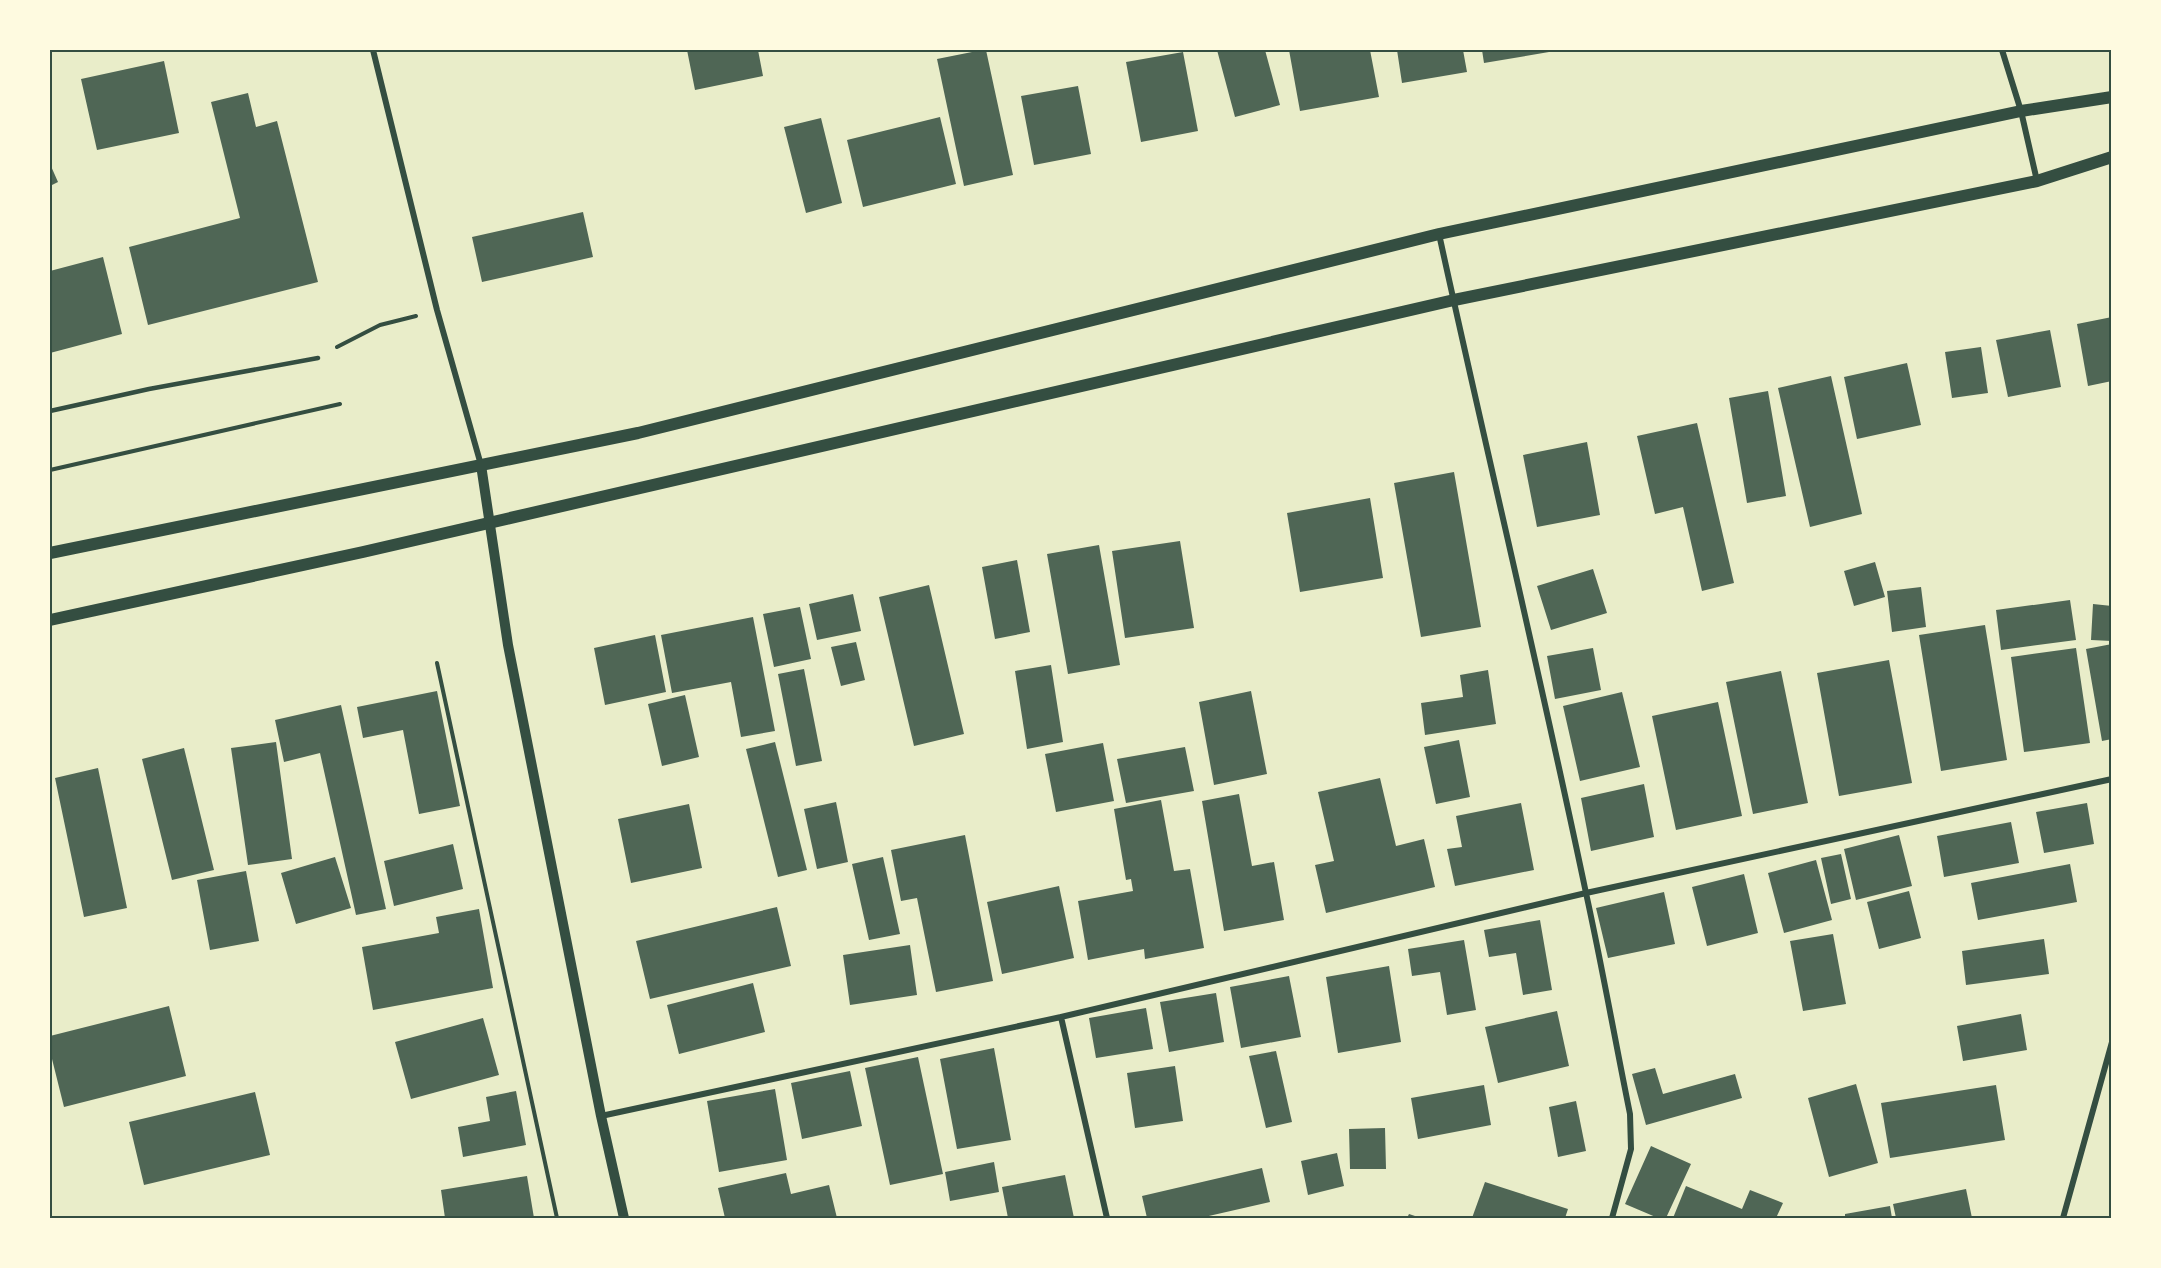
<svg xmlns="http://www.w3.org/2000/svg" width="2161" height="1268" font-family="Lato,sans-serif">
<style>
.building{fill:#4f6655}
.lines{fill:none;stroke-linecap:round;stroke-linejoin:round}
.path{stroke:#344e41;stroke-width:4}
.service{stroke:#344e41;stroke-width:4.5}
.minor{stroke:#344e41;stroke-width:6}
.tertiary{stroke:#344e41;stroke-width:10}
.secondary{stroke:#344e41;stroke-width:12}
.neatline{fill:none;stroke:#344e41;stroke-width:2}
</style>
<rect width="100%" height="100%" fill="#e9edc9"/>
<path class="building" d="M687,50H758L763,76L695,90Z
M982,50H986L1013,175L964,186L937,59Z
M1217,50H1265L1280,105L1235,117Z
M1289,50H1370L1379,97L1300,111Z
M1397,50H1463L1467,72L1402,83Z
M1482,50H1549V52L1484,63Z
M1183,52L1198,131L1141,142L1126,62Z
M164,61L179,133L97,150L81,79Z
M1078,86L1091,154L1034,165L1021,96Z
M248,93L256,127L277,121L318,282L148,325L129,247L240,218L211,102Z
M940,117L956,184L863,207L847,140Z
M821,118L842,203L806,213L784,127Z
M50,164L58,182L50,186Z
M583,212L593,257L482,282L472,237Z
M103,257L122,334L50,353V271Z
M2112,317V381L2088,386L2077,324Z
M2050,330L2061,387L2008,397L1996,340Z
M1981,347L1988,393L1952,398L1945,352Z
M1907,363L1921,425L1857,439L1844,377Z
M1831,376L1862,514L1810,527L1778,388Z
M1768,391L1786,496L1747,503L1729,398Z
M1697,423L1734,583L1702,591L1683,507L1655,514L1637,436Z
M1587,442L1600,515L1537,527L1523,455Z
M1454,472L1481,627L1421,637L1394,483Z
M1370,498L1383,578L1300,592L1287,513Z
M1180,541L1194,628L1125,638L1112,551Z
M1099,545L1120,665L1068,674L1047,554Z
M1017,560L1030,632L995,639L982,567Z
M1875,562L1885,597L1854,606L1844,571Z
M1593,569L1607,613L1551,630L1537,586Z
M929,585L964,734L914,746L879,597Z
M1921,587L1926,627L1892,632L1887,591Z
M853,594L861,631L817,640L809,604Z
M2070,600L2076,640L2001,650L1996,610Z
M2093,604L2112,606V641L2091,640Z
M800,607L811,659L774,667L763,614Z
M753,617L775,731L741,737L731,682L672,693L661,635Z
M1985,625L2007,760L1941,771L1919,635Z
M655,635L666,692L605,705L594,648Z
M856,642L865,680L841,686L831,647Z
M2112,644V739L2102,741L2086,649Z
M1593,648L1601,690L1555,699L1547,656Z
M2076,648L2090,743L2024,752L2011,657Z
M1889,660L1912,783L1839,796L1817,673Z
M1051,665L1063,742L1027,749L1015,671Z
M804,669L822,761L796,766L778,674Z
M1488,670L1496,724L1425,735L1421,703L1463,697L1460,675Z
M1781,671L1808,803L1753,814L1726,682Z
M437,691L460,806L419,814L403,730L363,738L357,707Z
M1251,691L1267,774L1214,785L1199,702Z
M1622,692L1640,767L1580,781L1563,706Z
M685,695L699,757L662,766L648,704Z
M1718,702L1742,816L1676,830L1652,716Z
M341,705L386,909L356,915L320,753L284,762L275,720Z
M1459,740L1470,797L1436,804L1424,747Z
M276,742L292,859L248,865L231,748Z
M775,742L807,870L778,877L746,749Z
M1103,743L1114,801L1056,812L1045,754Z
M1185,747L1194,791L1126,803L1117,759Z
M184,748L214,870L172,880L142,759Z
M98,768L127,908L84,917L55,778Z
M1380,778L1396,846L1424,839L1435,887L1326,913L1315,865L1334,861L1318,792Z
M1644,784L1654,837L1591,851L1581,798Z
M1239,794L1252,866L1274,862L1284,920L1224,931L1202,801Z
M1161,800L1174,871L1190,869L1204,948L1145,959L1144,949L1088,960L1078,901L1133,891L1131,879L1126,880L1114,809Z
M836,802L848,862L817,869L804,809Z
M1521,803L1534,870L1455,886L1447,849L1462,847L1456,816Z
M2087,803L2094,844L2044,853L2036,812Z
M689,804L702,868L631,883L618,819Z
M2011,822L2019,863L1944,877L1937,836Z
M965,835L993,981L936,992L917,898L901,901L891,850Z
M1899,835L1912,886L1856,900L1844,849Z
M453,844L463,889L394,906L384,861Z
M1841,854L1851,899L1831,904L1821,858Z
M335,857L351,908L296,924L281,873Z
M883,857L900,934L869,940L852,864Z
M1816,860L1832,920L1784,933L1768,873Z
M2070,864L2077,902L1978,920L1971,883Z
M246,871L259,941L210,950L197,880Z
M1744,874L1758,933L1707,946L1692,887Z
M1059,886L1074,958L1002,974L987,902Z
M1909,891L1921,938L1879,949L1867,902Z
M1664,892L1675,944L1608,958L1596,908Z
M777,907L791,966L650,999L636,941Z
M479,909L493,988L373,1010L362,947L439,933L436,917Z
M1540,920L1552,990L1523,995L1516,953L1489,957L1484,930Z
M1833,934L1846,1004L1803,1011L1790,941Z
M2044,939L2049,974L1966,985L1962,951Z
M1464,940L1476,1010L1447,1015L1440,972L1412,976L1408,949Z
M910,945L917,995L850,1005L843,955Z
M1389,966L1401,1042L1338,1053L1326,977Z
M1289,976L1301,1037L1241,1048L1230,987Z
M753,983L765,1032L679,1054L667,1005Z
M1216,993L1224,1042L1169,1052L1160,1002Z
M169,1006L186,1076L64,1107L50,1051V1036Z
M1146,1008L1153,1049L1096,1058L1089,1018Z
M1557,1011L1569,1066L1498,1083L1485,1027Z
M2021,1014L2027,1050L1963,1061L1957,1026Z
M483,1018L499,1075L411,1099L395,1042Z
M994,1048L1011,1140L957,1149L940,1059Z
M1276,1051L1292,1122L1266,1128L1249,1056Z
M918,1057L943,1174L890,1185L865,1068Z
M1175,1066L1183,1121L1135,1128L1127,1073Z
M1655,1068L1663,1094L1735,1074L1742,1098L1646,1125L1632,1074Z
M850,1071L862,1126L802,1139L791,1083Z
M1856,1084L1878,1163L1829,1177L1808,1098Z
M1484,1085L1491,1125L1418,1139L1411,1098Z
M1996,1085L2005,1140L1890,1158L1881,1103Z
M775,1089L787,1160L719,1172L707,1101Z
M516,1091L526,1145L463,1157L458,1127L490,1121L486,1097Z
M255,1092L270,1155L144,1185L129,1122Z
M1576,1101L1586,1151L1558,1157L1549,1107Z
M1385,1128L1386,1169H1350L1349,1129Z
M1651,1146L1691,1164L1666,1218H1658L1625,1204Z
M1337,1153L1344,1186L1308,1195L1301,1161Z
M994,1162L999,1192L950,1201L945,1172Z
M1262,1168L1270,1202L1200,1218H1147L1142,1196Z
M786,1173L791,1194L829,1185L837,1218H725L718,1188Z
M1065,1175L1074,1218H1008L1002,1187Z
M527,1176L534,1218H445L441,1190Z
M1485,1182L1568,1209L1565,1218H1472Z
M1686,1186L1742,1209L1750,1190L1783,1203L1776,1218H1673Z
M1966,1189L1972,1218H1896L1893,1204Z
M1890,1206L1892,1218H1845V1214Z
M1409,1214L1421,1218H1407Z"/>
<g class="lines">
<path class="path" d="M337,347L380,325L416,316
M50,470L340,404
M437,663L557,1218"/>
<path class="service" d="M50,411L149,389L318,358"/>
<path class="minor" d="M373,50L437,310L481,465
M2002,50L2021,111L2037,181
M1439,234C1487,454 1540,673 1586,893C1602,966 1615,1040 1630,1114L1631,1149L1612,1218
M1061,1017L1107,1218
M601,1116L1061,1017L1586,893L2112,779
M2063,1218L2112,1042"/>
<path class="tertiary" d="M481,465L508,645L601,1116L624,1218"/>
<path class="secondary" d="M50,553L638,433L1439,234L2021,111L2112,97
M50,620L363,552L1454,300L2037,181L2112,157"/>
</g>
<rect width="2161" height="1268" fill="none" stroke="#fefae0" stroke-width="102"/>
<rect x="51" y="51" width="2059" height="1166" class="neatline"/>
</svg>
